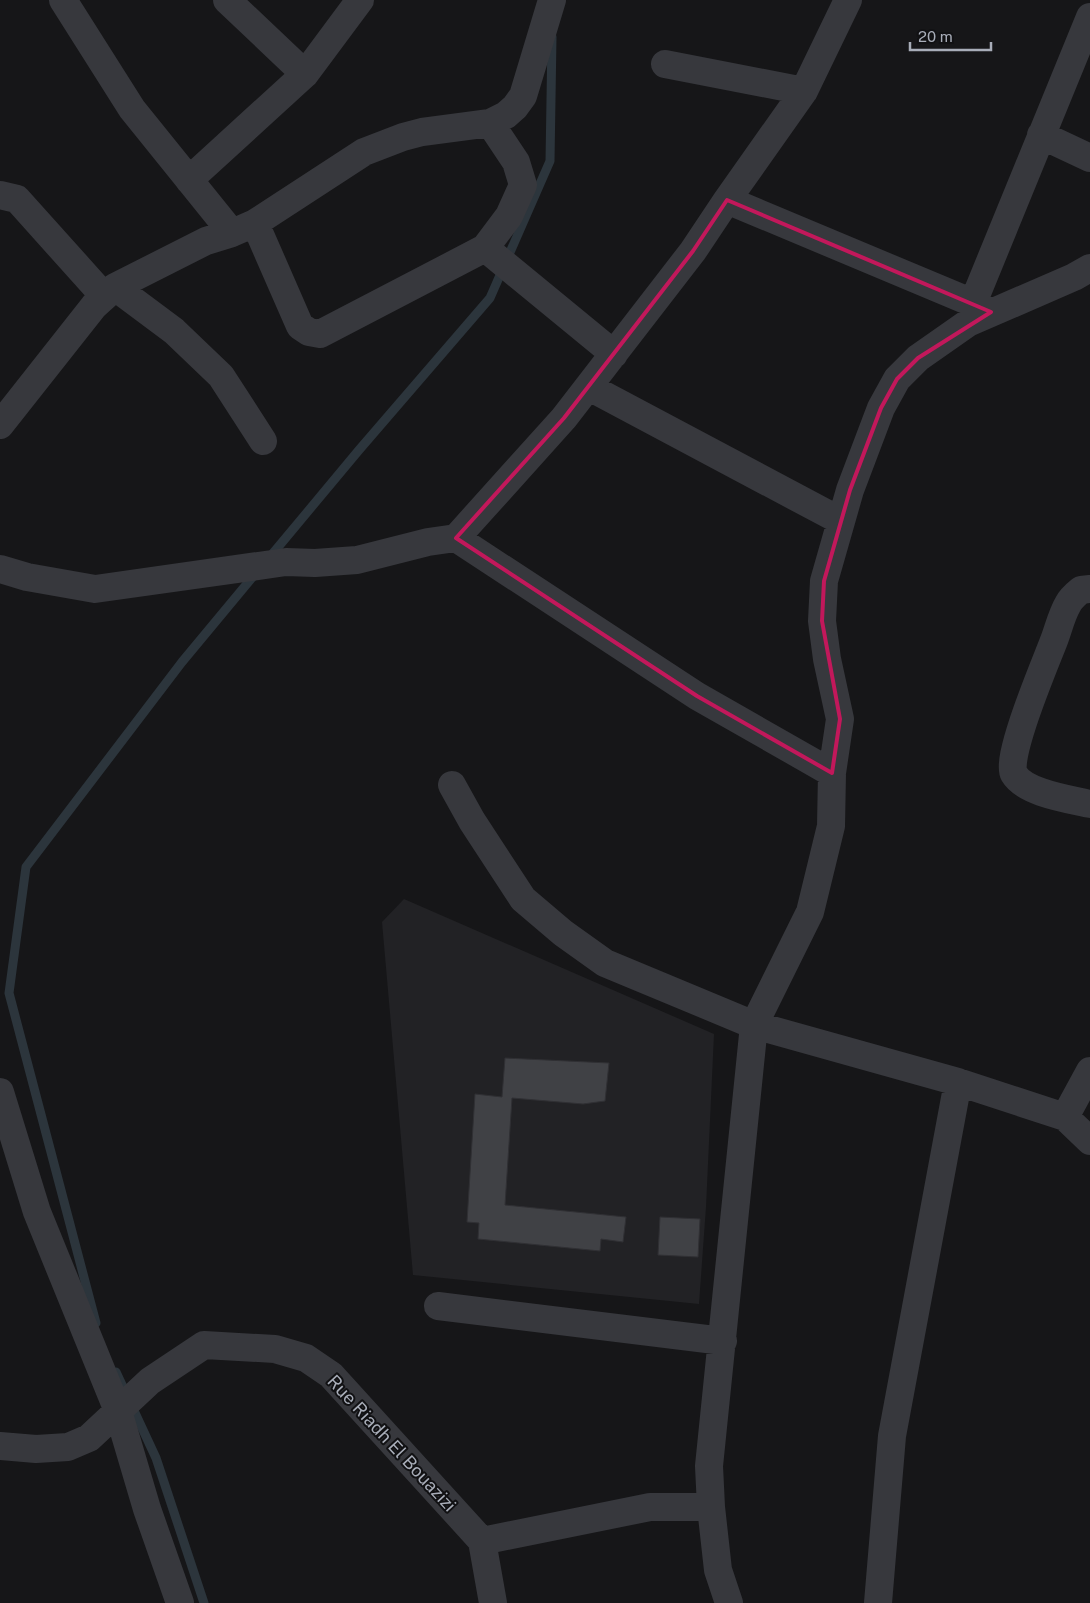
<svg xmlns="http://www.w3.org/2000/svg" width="1090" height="1603" font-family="'Public Sans',sans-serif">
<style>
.built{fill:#222225}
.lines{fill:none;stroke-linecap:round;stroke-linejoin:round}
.stream{stroke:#2c353c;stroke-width:9}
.building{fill:#404145;stroke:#303034}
.minor{stroke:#37383d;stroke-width:28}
.marked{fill:none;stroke:#c2185b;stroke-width:4;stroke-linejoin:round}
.labels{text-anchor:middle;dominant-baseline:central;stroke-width:4;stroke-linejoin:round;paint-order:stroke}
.street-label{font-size:18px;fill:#a8adb8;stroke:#111113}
</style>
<rect width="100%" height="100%" fill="#161618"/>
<path class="built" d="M404,899L714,1034L706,1207L699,1304L413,1275L382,922Z"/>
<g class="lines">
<path class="stream" d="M269,558L359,450L490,298L550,161L552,37
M96,1323L9,993L26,867L182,662L256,573
M116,1372L156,1458L204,1603"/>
</g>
<path class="building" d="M505,1058L609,1063L605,1101L583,1104L512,1098L505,1205L626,1217L623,1242L601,1239L600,1251L478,1239L479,1223L467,1222L475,1094L502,1097Z
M660,1217L700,1219L698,1257L658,1255Z"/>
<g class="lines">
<path class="minor" d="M63,0L132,109L232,233
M227,0L305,74
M848,0L804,91L727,200L973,303L991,312
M665,64L804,91
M1041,135L1090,158
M189,180L305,74L360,0
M0,195L17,199L104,296
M255,223L300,326L309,332L320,334L485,248L509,216L523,185L516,162L490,123
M485,248L614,354
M115,287L174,331L221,376L263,441
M973,303L1090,17
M589,387L841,521
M0,425L94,306L115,287L206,241L232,233L255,223L364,152L403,137L422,132L490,123L506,115L515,107L523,96L552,0
M456,538L697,696L832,773
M0,569L27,577L95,589L286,562L315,563L357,560L428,542L456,538L564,418L693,251L727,200
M1090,589L1081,590C1076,594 1071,598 1068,604C1061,616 1058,631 1053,643C1045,664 1005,758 1014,774C1025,793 1069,799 1090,804
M452,785L472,821L523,899L563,933L605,963L754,1025L810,912L831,826L832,773L840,719L827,659L822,621L824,581L850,490L881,408L897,379L918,358L968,323L1074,277L1090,268
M0,1092L37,1212L118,1411L147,1509L180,1603
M1065,1117L1090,1141
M438,1306L723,1341
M0,1446L36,1449L68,1447L89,1438L150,1381L204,1345L275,1349L306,1358L331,1375L482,1541L650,1507H711L718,1570L729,1603
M711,1507L709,1466L754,1025L958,1082L1065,1117L1090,1071
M482,1541L493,1603
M878,1603L892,1436L958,1082"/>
</g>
<path class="marked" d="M727,200L991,312L918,358L897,379L881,408L850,490L824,581L822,621L840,719L832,773L697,696L456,538L564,418L693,251Z"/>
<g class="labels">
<g class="street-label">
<text transform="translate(392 1443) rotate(47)">Rue Riadh El Bouazizi</text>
</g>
</g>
<path d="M910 42v8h81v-8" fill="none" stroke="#a8adb8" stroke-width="2.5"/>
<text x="918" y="42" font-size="15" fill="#a8adb8" stroke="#111113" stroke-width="4" paint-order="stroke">20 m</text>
</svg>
